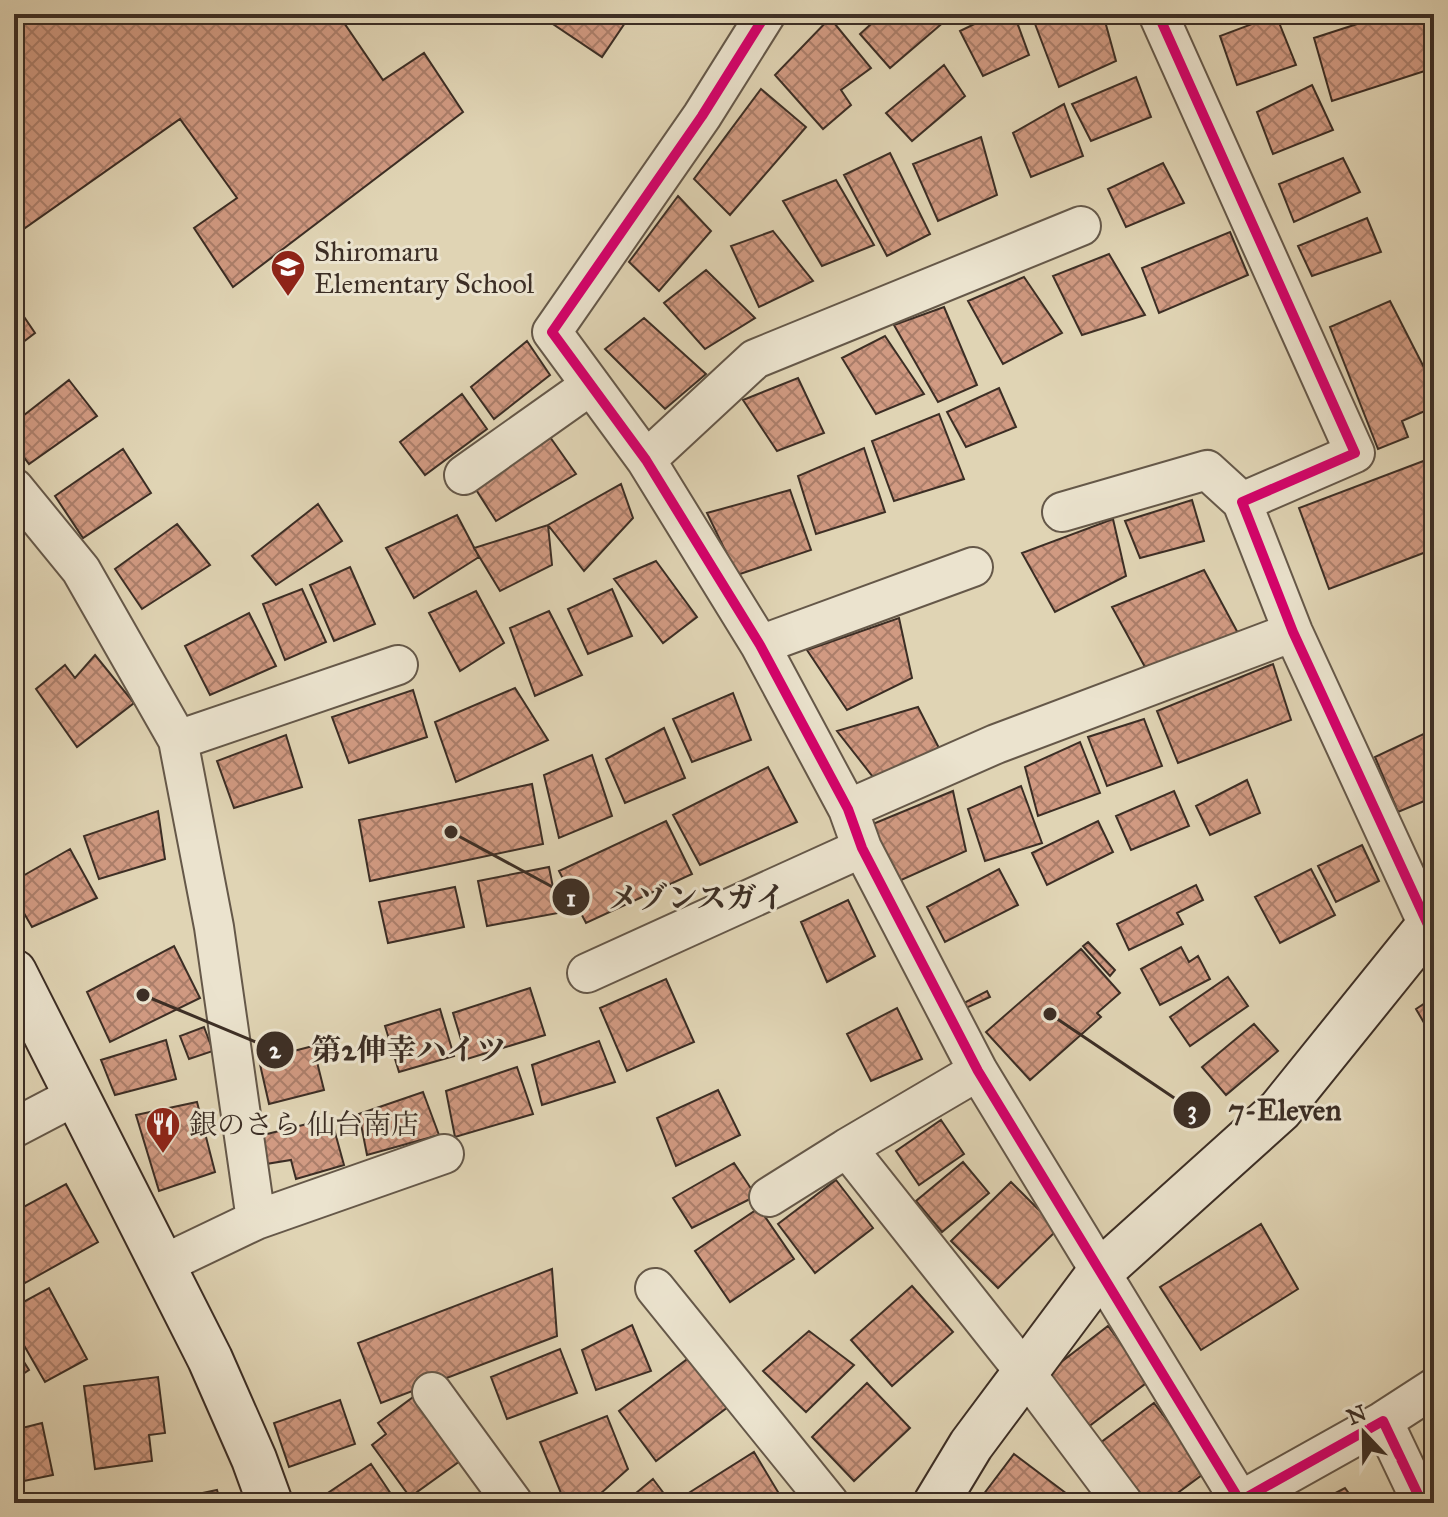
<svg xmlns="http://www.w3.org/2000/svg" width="1448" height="1517" font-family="'IM FELL Great Primer','Noto Serif JP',serif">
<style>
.building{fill:url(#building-cross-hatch);stroke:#3c2e25;stroke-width:2}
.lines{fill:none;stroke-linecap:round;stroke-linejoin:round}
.street-casing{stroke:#655849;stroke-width:42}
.secondary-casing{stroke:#3c2e25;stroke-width:48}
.street{stroke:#ebe3ce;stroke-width:38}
.secondary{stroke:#ebe3ce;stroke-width:44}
.cycleway-casing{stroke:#ebe3ce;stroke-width:15}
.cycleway{stroke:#d6006c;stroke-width:10}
.labels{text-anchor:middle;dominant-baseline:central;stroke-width:6;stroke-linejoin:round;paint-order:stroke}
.poi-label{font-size:28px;fill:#3c2e25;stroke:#ebe3ce;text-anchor:start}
.leader{fill:none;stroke:#3c2e25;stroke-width:3}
.callout-dot{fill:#3c2e25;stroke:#ebe3ce;stroke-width:3}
.mark-label{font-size:24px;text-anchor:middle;font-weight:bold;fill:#fff}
.callout-label{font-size:30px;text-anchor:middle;font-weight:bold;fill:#3c2e25;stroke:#ebe3ce;stroke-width:6;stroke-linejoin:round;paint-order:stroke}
</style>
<defs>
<pattern id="building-cross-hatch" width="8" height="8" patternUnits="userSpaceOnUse" patternTransform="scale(2)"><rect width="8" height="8" fill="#d19a82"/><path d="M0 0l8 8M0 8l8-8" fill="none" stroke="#ab7e6a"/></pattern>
</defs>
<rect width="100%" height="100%" fill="#e0d4b4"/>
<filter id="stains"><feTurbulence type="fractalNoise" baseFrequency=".0025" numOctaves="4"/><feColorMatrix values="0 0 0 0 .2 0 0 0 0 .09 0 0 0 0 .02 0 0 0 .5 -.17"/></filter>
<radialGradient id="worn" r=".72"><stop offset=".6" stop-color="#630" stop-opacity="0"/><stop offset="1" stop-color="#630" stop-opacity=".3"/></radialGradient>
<path class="building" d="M14,14H338L383,80L424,53L463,112L233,287L194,228L237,198L180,119L25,228L14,213V149L21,143L14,133Z
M538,14H631L602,57Z
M882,14H951L952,15L890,68L860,34Z
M995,14H1014L1029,55L983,76L960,31Z
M1035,14H1103L1116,61L1059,87L1032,16Z
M1388,14H1434V68L1332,101L1314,38Z
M1276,15L1296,65L1237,85L1220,36Z
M830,18L871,68L841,90L851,105L823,129L775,75Z
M944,65L965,96L912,141L886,113Z
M1136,77L1151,117L1091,141L1072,104Z
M1312,85L1333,130L1273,154L1257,112Z
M761,89L806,127L730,215L694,179Z
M1064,104L1083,156L1031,177L1013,133Z
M981,137L997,195L938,221L913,164Z
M890,153L930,234L887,256L844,175Z
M1343,158L1360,192L1294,222L1279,184Z
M1163,163L1184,203L1126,227L1108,189Z
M836,180L874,245L822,266L783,201Z
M678,196L711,231L659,291L629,262Z
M1367,218L1381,252L1312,276L1298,246Z
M773,231L813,281L759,307L731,246Z
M1230,232L1248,275L1159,313L1142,268Z
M1109,254L1145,315L1082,335L1053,276Z
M706,270L755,318L705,349L664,303Z
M1024,277L1062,333L1003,364L968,301Z
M1390,301L1434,387V407L1402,421L1408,437L1378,449L1330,327Z
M14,302L35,333L14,349Z
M944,307L977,385L938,402L894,325Z
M644,318L706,374L665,409L605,349Z
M885,336L924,394L876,414L842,358Z
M527,341L550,375L494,419L471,387Z
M798,378L824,433L777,451L743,400Z
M69,380L97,416L29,464L14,444V423Z
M999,388L1016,427L966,447L947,412Z
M462,394L487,429L425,475L400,442Z
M939,414L964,479L894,501L872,441Z
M550,437L576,474L496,521L475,488Z
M864,448L885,512L816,534L798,476Z
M123,449L151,493L83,538L55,496Z
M1434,457V549L1329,589L1299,508Z
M621,484L633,518L584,571L548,525Z
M790,490L811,550L737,575L707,513Z
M1192,500L1204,541L1140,558L1125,521Z
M318,504L342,541L276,585L252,556Z
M457,515L479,557L414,598L386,548Z
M1113,519L1126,576L1055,612L1022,553Z
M177,524L210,565L142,609L115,569Z
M548,525L552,565L500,591L474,548Z
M656,561L697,617L663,643L614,579Z
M350,567L375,624L334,641L310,585Z
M1204,570L1239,635L1145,667L1112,607Z
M302,589L326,642L285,660L263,604Z
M612,589L632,636L588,654L568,609Z
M476,591L504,643L460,671L429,613Z
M549,611L582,675L535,696L510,628Z
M249,613L276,666L210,695L185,646Z
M899,618L912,678L847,710L807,650Z
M95,655L134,703L77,747L36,689L65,665L75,678Z
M1273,664L1291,720L1178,763L1157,711Z
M515,688L548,740L456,782L435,722Z
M413,690L427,737L349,763L332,717Z
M733,693L751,740L692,762L673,719Z
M918,707L940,750L873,777L837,731Z
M1144,719L1162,766L1107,786L1088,737Z
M664,728L685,778L625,803L606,759Z
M1434,729V797L1398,812L1375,757Z
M286,735L302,787L234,808L217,761Z
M1080,742L1100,793L1038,816L1025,767Z
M592,755L612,816L559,838L544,775Z
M768,767L797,822L700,865L673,815Z
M1247,780L1260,813L1210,835L1196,806Z
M532,784L543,844L370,881L359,820Z
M1021,786L1042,843L985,861L968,809Z
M953,791L966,851L899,881L868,826Z
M1174,791L1189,826L1131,850L1116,816Z
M158,811L165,859L99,879L84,836Z
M666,821L692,874L586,923L559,871Z
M1098,821L1113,852L1047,885L1032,853Z
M1362,845L1379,881L1336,902L1318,866Z
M70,849L97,898L32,927L14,896V881Z
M549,867L558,913L487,926L478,881Z
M999,869L1018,905L945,942L927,907Z
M1311,869L1335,915L1280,943L1255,897Z
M1196,885L1203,900L1177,913L1183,924L1129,950L1117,924Z
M455,887L464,927L388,943L379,902Z
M848,900L875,956L827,982L801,922Z
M1088,942L1115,970L1110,976L1083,946Z
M174,946L200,998L110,1042L87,992Z
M1181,947L1189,962L1198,956L1210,979L1160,1005L1141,969Z
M1081,949L1120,993L1097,1013L1101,1017L1030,1080L986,1032Z
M1228,977L1248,1006L1190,1046L1170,1017Z
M666,979L694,1042L627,1071L600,1008Z
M530,988L545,1035L467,1059L453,1013Z
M987,991L990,997L964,1009L962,1004Z
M1434,997V1040L1416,1009Z
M897,1008L922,1059L871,1081L847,1034Z
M440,1009L454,1056L399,1072L385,1026Z
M1254,1024L1278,1051L1226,1095L1202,1067Z
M204,1027L213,1051L189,1059L180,1036Z
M166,1040L176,1079L115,1095L101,1060Z
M599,1041L615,1082L542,1105L532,1065Z
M313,1046L324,1090L269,1104L259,1060Z
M517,1067L533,1114L455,1137L446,1091Z
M718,1090L740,1135L676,1166L657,1118Z
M423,1092L439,1135L367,1155L359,1114Z
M197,1102L215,1172L159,1191L136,1115Z
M331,1118L344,1165L296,1179L291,1160L266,1164L263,1135Z
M941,1120L964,1154L919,1185L896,1151Z
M963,1162L989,1193L942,1232L916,1201Z
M734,1163L756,1196L692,1228L673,1198Z
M836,1180L873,1228L815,1273L778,1224Z
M1011,1182L1058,1229L998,1288L951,1241Z
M66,1184L98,1242L25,1283L14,1263V1212Z
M759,1208L794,1259L730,1302L695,1251Z
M1261,1224L1298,1289L1201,1350L1160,1287Z
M552,1269L557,1336L381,1403L358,1343Z
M912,1286L953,1332L892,1386L851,1340Z
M49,1288L87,1359L45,1382L14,1328V1307Z
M632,1325L651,1371L596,1390L582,1350Z
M1108,1326L1149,1381L1088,1427L1047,1373Z
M809,1331L854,1365L806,1412L763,1371Z
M14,1346L29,1370L14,1380Z
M560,1349L577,1393L507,1419L491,1377Z
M690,1357L728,1407L656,1461L619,1411Z
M158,1377L165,1433L149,1435L152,1461L95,1469L84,1386Z
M867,1383L910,1428L854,1481L812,1437Z
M420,1392L467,1456L410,1497L372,1445L386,1434L378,1423Z
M340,1400L355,1444L289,1467L274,1423Z
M1154,1403L1206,1472L1164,1503H1145L1100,1443Z
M607,1416L628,1469L590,1503H565L540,1442Z
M42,1423L53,1475L14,1483V1430Z
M754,1452L784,1502L692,1503L687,1494Z
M1014,1454L1067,1494L1061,1503H977Z
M371,1464L397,1503H313Z
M653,1479L671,1503H624Z
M1345,1488L1356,1503H1316Z
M217,1490L221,1503H155Z
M483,1494L490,1503H471Z"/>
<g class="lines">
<g class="street-casing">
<path id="street" d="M766,14L702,116L552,332L646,460L760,645L848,809L862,848L978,1071L1240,1501L1383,1421L1422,1503
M1158,14L1355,453L1242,502L1293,632L1429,927
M646,460L755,359L1081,226
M464,475L591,385
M14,488L81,570L178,740L214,927L256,1220L162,1265
M1062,512L1207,470L1242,502
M760,645L973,567
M178,740L398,665
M848,809L996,744L1293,632
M587,973L862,848
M14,1128L77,1095
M847,1148L1024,1371L1123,1503
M769,1197L847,1148L978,1071
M256,1220L444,1154
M655,1288L829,1503
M432,1392L513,1503
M1383,1421L1434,1388"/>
</g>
<g class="secondary-casing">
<path id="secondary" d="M14,972L210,1359L254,1459L270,1503
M936,1503L971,1445L1100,1272L1280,1110L1434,919"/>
</g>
<use href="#street" class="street"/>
<use href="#secondary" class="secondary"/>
<g class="cycleway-casing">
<path id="cycleway" d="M766,14L702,116L552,332L646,460L760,645L848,809L862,848L978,1071L1240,1501L1383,1421L1422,1503
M1158,14L1355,453L1242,502L1293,632L1429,927"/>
</g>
<use href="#cycleway" class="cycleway"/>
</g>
<defs>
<g id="school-pin" transform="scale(1.8)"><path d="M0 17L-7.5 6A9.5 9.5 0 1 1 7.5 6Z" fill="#8f2418" stroke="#ebe3ce"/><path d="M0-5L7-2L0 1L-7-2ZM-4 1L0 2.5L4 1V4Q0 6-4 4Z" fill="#fff"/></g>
<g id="restaurant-pin" transform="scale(1.8)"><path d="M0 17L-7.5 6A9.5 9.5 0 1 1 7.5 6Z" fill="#8f2418" stroke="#ebe3ce"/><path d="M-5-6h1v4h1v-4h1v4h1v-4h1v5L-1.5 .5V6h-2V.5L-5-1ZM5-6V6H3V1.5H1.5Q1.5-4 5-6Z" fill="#fff"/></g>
</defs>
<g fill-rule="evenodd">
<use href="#school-pin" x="288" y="267"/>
<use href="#restaurant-pin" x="163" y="1124"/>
</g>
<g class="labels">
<g class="poi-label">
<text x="314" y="251">Shiromaru<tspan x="314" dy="32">Elementary School</tspan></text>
<text x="189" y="1124">銀のさら 仙台南店</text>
</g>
</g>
<path class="leader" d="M451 832L571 897M143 995L275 1050M1050 1014L1192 1110"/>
<g class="callout-dot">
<circle cx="451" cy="832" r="8"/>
<circle cx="143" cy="995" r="8"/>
<circle cx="1050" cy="1014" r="8"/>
<circle cx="571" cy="897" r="20"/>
<circle cx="275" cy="1050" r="20"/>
<circle cx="1192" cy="1110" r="20"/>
</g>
<g class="mark-label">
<text x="571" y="906">1</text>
<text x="275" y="1058">2</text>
<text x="1192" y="1118">3</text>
</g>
<g class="callout-label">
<text x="697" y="908">メゾンスガイ</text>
<text x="409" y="1060">第2伸幸ハイツ</text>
<text x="1285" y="1120">7-Eleven</text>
</g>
<rect width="1448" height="1517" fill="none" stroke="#e0d4b4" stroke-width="48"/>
<rect x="16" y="16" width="1416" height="1485" fill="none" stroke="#3c2e25" stroke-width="4"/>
<rect x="24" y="24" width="1400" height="1469" fill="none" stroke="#3c2e25" stroke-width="2"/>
<g transform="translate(1364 1433) rotate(338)" stroke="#ebe3ce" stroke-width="6" paint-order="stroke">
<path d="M0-6L14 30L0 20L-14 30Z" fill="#3c2e25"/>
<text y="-12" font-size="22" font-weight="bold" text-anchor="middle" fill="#3c2e25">N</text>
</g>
<rect width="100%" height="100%" filter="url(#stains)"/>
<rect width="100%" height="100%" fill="url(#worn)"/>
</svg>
